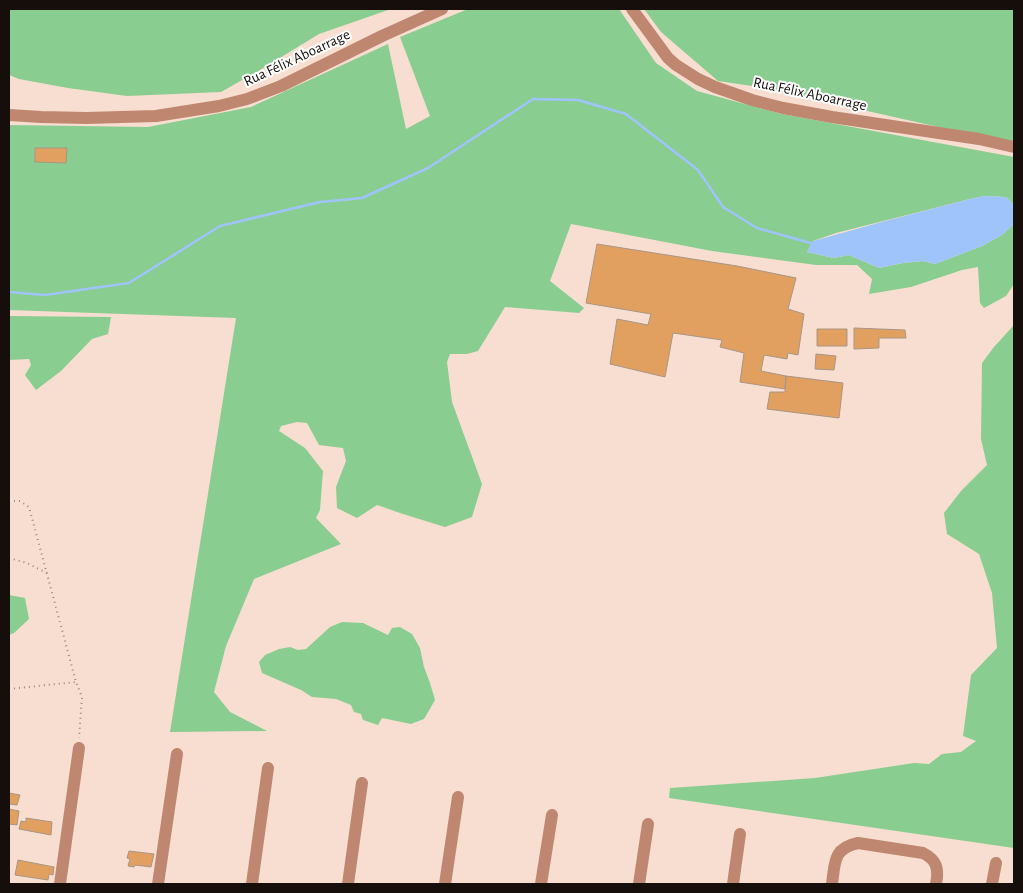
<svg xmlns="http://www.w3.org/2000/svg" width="1023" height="893" font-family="'Alegreya Sans',sans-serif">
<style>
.green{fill:#8acd90}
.water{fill:#9fc4fc}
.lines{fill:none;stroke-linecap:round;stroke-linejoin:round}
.stream{stroke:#9fc4fc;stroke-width:2.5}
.building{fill:#e1a060;stroke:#a89685}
.path{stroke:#9b897f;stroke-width:2;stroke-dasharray:1 4;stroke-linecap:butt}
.minor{stroke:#bf8770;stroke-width:12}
.labels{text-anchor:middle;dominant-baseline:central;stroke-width:4;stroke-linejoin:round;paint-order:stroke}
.street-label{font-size:15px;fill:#160e0a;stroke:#fff}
</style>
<rect width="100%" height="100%" fill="#f7ded1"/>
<path class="green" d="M9,9H391L319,34L260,70L221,92L127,96L68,88L19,79L9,75Z
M468,9H619L656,63L697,91L782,114L1014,157V205L1006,197L985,196L970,199L836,233L813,241L807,252L834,258L849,255L879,268L903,263L923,261L935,264L982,246L1002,235L1014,224V284L1006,296L984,308L980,303L978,267L962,270L911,287L869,294L872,279L857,265H816L712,251L571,224L550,281L584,308L579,313L505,307L478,351L467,354H450L447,362L452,402L482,484L472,517L445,527L403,514L377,505L357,518L337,508L336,487L346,461L343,448L319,445L307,423L297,422L281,426L279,431L305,448L323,471L320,510L316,518L341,544L254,579L226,646L214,692L230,712L267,731L170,732L236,318L9,310V125L148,127L251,107L388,44L406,129L430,116L400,37Z
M644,9H1014V144L765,88L718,81L661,32Z
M9,316L111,317L108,334L92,339L61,371L36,390L25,375L31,365L29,359L9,360Z
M1014,325V848L669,798L670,788L815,778L914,763L929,764L942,754L961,752L976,741L963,736L971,675L997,648L992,593L979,554L947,534L944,513L961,491L987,465L981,439L982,363L994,347Z
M9,595L25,598L29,619L14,633L9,635Z
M342,622L363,623L388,635L392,628L400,627L412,634L420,648L424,667L430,683L435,700L424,719L411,724L382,718L378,725L363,720L361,714L354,712L351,705L336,699L312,697L301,690L262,673L259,662L265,655L279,649L290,647L298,650L306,649L330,627Z"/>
<path class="water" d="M985,196L1006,197L1014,205V224L1002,235L982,246L935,264L923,261L903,263L879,268L849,255L834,258L807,252L813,241L889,220L970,199Z"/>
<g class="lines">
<path class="stream" d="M9,292L45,295L129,283L220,226L320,202L362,198L428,168L533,99L578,100L626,114L698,170L723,207L757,228L814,244"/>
</g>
<path class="building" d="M35,148H67L66,163L35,162Z
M597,244L737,266L796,278L788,309L804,314L798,355L788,353L787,359L764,355L761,371L786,376L785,389L740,382L744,353L720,347L722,340L673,333L665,377L610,364L617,319L648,325L651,314L586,303Z
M854,328L905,330L906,338H879V348L854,349Z
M817,329H847V346H817Z
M816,354L836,356L834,370L815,369Z
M786,376L843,383L839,418L767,409L770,392H785Z
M9,793L20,795L17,805L9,804Z
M9,809L19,811L17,825L9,824Z
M26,818L52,822L51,835L19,829L21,821L26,822Z
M129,851L154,854L151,867L135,865L134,867L128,866L130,859L127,858Z
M18,860L54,867L53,875L49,874L48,880L15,875Z"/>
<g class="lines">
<path class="path" d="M9,501H20L29,507L76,682L82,697L79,738
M9,558L27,563L47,573
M9,689L76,682"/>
<path class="minor" d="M632,9L668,58L676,65L698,79L715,87L752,100L783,108L832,117L979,139L1014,147
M9,115L41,117L87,118L156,116L219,106L247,99L281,86L382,36L442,9
M60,884L79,748
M158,884L177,754
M252,884L268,768
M348,884L362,783
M445,884L458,797
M541,884L552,815
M639,884L648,824
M733,884L740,834
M832,884C835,863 833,848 858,843L923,853C937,860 939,869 936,884
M992,884L996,863"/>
</g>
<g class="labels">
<g class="street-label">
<text transform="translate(297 58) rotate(-25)">Rua Félix Aboarrage</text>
<text transform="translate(810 94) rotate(12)">Rua Félix Aboarrage</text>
</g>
</g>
<rect width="1023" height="893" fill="none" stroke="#160e0a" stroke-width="20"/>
</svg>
